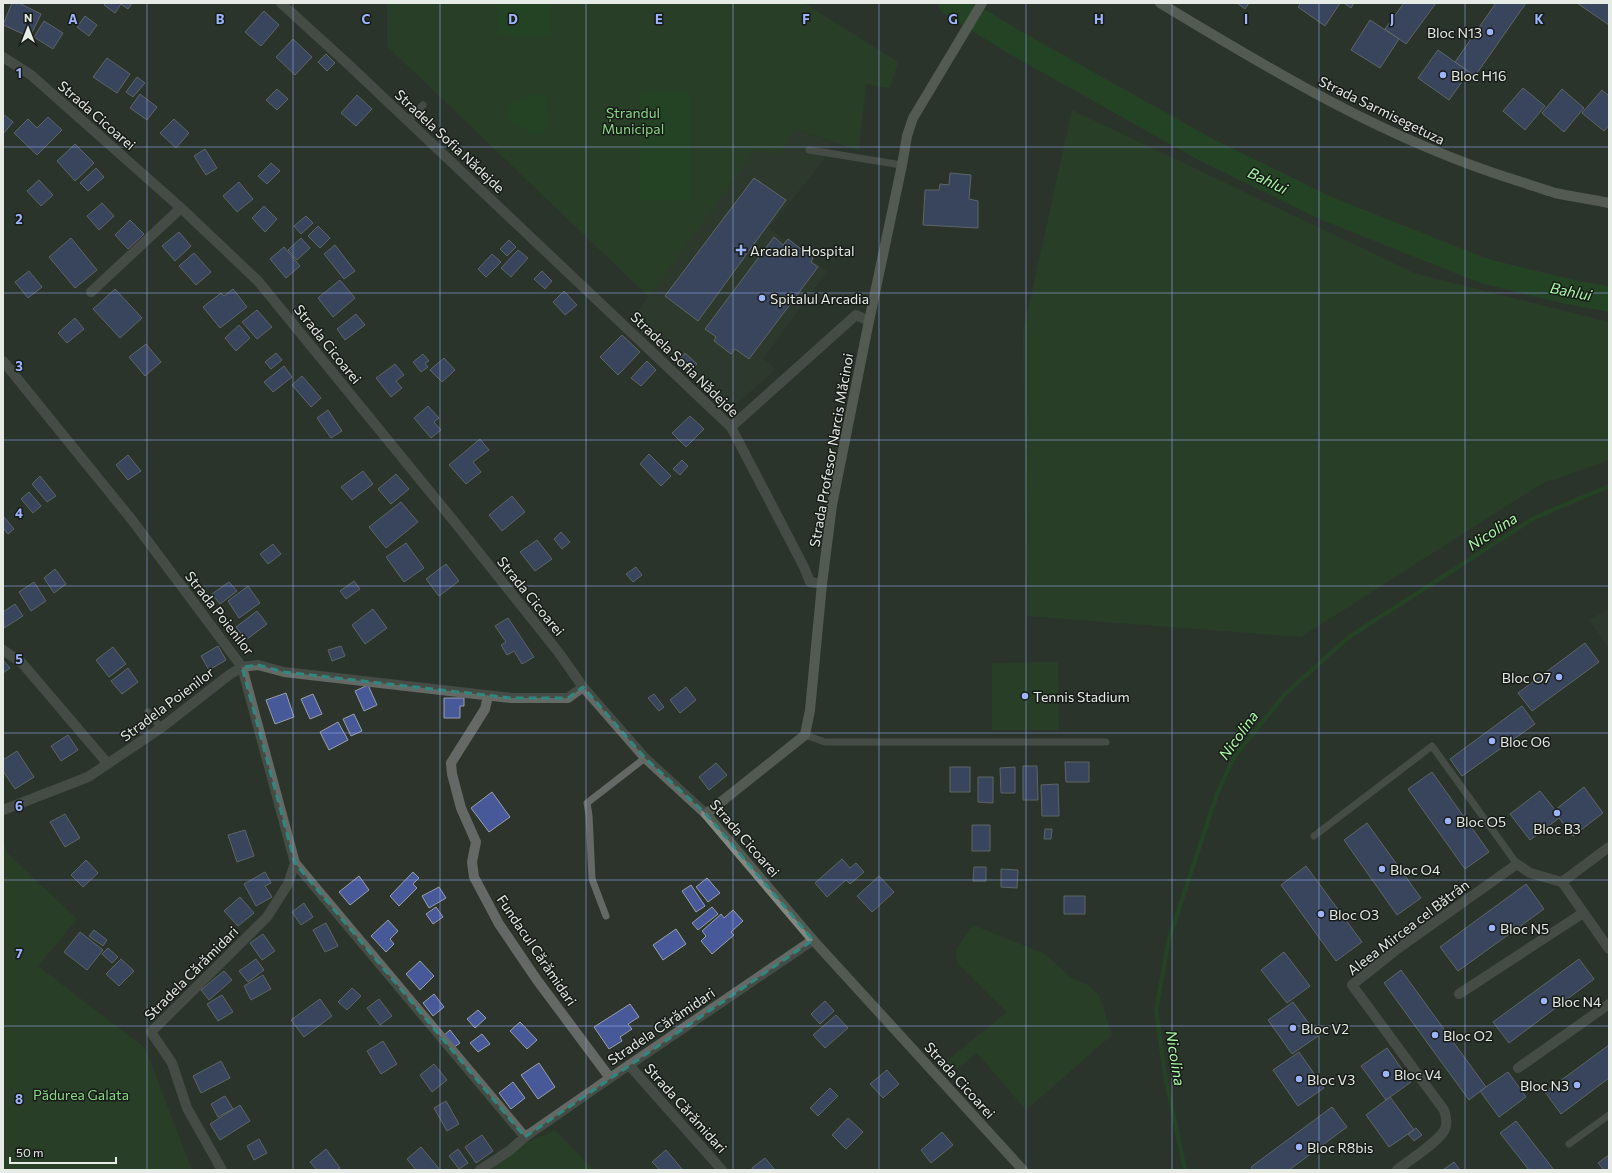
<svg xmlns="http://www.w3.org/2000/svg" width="1612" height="1173" font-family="Commissioner,sans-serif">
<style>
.built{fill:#323e31}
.green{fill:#244923}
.water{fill:#1c541c}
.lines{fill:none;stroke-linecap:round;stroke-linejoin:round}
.stream{stroke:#1c541c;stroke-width:4}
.river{stroke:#1c541c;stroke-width:25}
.building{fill:#475998;stroke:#9a9fab}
.lane{stroke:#656965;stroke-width:7}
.street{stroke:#656965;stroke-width:10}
.secondary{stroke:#818881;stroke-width:10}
.marked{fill:none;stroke:#2f8880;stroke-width:3;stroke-dasharray:8 5;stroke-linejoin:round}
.grid{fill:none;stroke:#9db4fd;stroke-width:1;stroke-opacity:0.55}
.poi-dot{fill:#9db4fd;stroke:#171b17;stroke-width:1.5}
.labels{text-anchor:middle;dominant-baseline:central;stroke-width:3;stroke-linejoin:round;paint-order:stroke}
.poi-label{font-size:14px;fill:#e6ebe6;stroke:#171b17;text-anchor:start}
.street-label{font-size:14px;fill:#e6ebe6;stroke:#171b17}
.park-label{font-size:14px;fill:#8ad887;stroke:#171b17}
.water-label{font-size:15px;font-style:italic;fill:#abfaa8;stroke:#171b17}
.grid-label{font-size:13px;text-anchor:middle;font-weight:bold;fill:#9db4fd;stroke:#171b17;stroke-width:3;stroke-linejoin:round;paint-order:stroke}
</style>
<rect width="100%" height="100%" fill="#2c342c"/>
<path class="built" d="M793,129L832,142L823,161L769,228L827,271L763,359L776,369L729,410L630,322L755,150Z
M1609,609V648L1589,620Z"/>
<path class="green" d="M387,3H804L898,62L890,88L866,84L859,150L794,129L780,154L755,150L649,297L387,46Z
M1072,110L1414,273L1609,322V460L1541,484L1301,637L1027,616L1023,333Z
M1058,662L1059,730H992V663Z
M3,840L7,853L77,919L38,966L145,1048L192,1170H3Z
M973,925L1045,954L1070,977L1087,984L1099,995L1112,1035L1026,1110L977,1053L951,1073L943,1064L1007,1012L958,964L956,950Z
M555,1130L594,1170H483L509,1151Z"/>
<path class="water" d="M498,3H550V37L498,35Z
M641,92H690V200H641Z
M536,94L544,95L548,102C545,109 546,113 549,120L546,129L540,134H531L526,128C516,128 513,124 507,115L510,105L517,98L527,99Z"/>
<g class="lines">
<path class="stream" d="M1185,1170L1165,1074L1156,1010L1169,939L1217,794L1234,757L1285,694L1349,637L1534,518L1609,486"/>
<path class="river" d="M951,3L1014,42L1203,148L1323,207L1484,271L1570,292L1609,299"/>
</g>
<path class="building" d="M12,3H19L41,14L30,37L3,25Z
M106,3H132L128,9L121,4L115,13L104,5Z
M1237,3H1249L1245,9Z
M1301,3H1340L1325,26L1298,7Z
M1344,3H1354L1351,8Z
M1404,3H1436L1406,44L1385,29Z
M1496,3H1526L1475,76L1455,62Z
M1577,3H1609V25Z
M264,11L279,25L261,46L245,32Z
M85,16L97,25L89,36L77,27Z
M1370,20L1399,39L1380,68L1351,50Z
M44,21L63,33L53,49L34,37Z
M293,39L312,57L295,75L276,57Z
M1438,50L1469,72L1449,100L1418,78Z
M326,54L335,63L327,71L318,62Z
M107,58L130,74L117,93L93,77Z
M137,77L145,83L133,97L126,92Z
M1523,88L1545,106L1525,130L1503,111Z
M277,89L288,99L277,110L266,100Z
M1562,89L1584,108L1564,132L1542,113Z
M1602,90L1609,96V125L1604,131L1582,113Z
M140,94L157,107L147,120L130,108Z
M357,95L372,109L356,126L341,113Z
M3,114L13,122L3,134Z
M48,117L62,130L37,155L14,133L28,119L37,128Z
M174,119L189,133L176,148L160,133Z
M75,144L94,163L75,181L57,161Z
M205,149L217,168L206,175L194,156Z
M271,163L280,171L267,184L258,176Z
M96,168L104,177L88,191L80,183Z
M950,173L971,175L969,199L978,201V228L923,225L925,190H939L940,184L949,185Z
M754,178L786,200L698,321L665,296Z
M39,180L53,195L41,206L27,191Z
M239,182L253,199L237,212L223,196Z
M102,203L114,216L99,230L87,216Z
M264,206L277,219L265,232L252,218Z
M306,216L313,223L301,234L294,226Z
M130,220L144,234L128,249L115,235Z
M318,226L330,238L320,248L308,236Z
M179,232L191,246L175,261L162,246Z
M774,237L783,245L788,239L813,258L811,262L818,267L749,359L735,349L731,354L714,341L716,337L705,329Z
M71,238L97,270L75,288L49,257Z
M301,238L310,248L297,260L288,250Z
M509,240L516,247L507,256L500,249Z
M335,245L355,271L344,279L324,254Z
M284,247L300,266L286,278L270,259Z
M518,250L528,258L511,277L501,268Z
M194,253L211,272L196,285L179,266Z
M492,254L501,262L486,277L478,269Z
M29,271L42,287L28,298L15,282Z
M542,271L552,281L545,289L534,279Z
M340,280L355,298L333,317L318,298Z
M115,289L142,318L120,338L93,309Z
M233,289L247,307L220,328L203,307L221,293L224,296Z
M564,291L577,305L565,315L553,302Z
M257,310L272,327L257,339L242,322Z
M356,314L365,325L345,340L337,329Z
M75,318L84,329L67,343L58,333Z
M239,325L250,338L236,351L225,338Z
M622,335L640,352L618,375L600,357Z
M146,344L161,362L145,376L129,357Z
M276,353L282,360L271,369L265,362Z
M685,353L697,364L689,372L678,361Z
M423,354L429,361L425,363L428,367L421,372L413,362Z
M444,358L455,370L442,382L430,370Z
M647,361L656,370L641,386L631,378Z
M395,364L404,375L396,381L402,388L391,397L376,378Z
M284,366L292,377L273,392L264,382Z
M302,376L321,398L311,407L292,385Z
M428,406L439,418L434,422L441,430L431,438L414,418Z
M328,410L342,431L331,438L317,418Z
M690,416L704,429L686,447L672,433Z
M480,439L489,450L473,462L481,472L466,484L449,465Z
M649,454L671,476L661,486L640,464Z
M128,455L141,471L128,480L116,465Z
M682,460L688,466L680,475L673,469Z
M363,471L373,484L352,500L341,487Z
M396,474L409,489L391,504L378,489Z
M40,476L56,496L47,502L32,484Z
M29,492L41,506L33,513L21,499Z
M512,496L525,512L502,531L489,515Z
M401,502L418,522L386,548L369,527Z
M3,516L14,529L8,534L3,528Z
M561,532L570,542L562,549L554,539Z
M537,540L552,559L535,571L520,552Z
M406,543L424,568L404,582L386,557Z
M273,544L281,554L268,564L260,554Z
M446,564L459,581L439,596L426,579Z
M636,567L642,575L633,582L626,574Z
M55,569L66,584L54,593L44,578Z
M354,581L360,589L346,599L340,591Z
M34,582L46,601L31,611L19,592Z
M229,582L237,591L220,604L212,594Z
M248,586L260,603L239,618L228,601Z
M15,604L23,616L4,628L3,612Z
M373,609L387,628L365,644L352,625Z
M257,611L267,624L246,640L236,627Z
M508,618L534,657L522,664L514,651L507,655L501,645L506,642L495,626Z
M1585,643L1599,662L1532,711L1518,693Z
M218,646L226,660L209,670L201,656Z
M341,646L345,656L332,661L328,650Z
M113,647L126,664L109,677L96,660Z
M3,660L10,668L3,673Z
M128,668L138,682L122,694L111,681Z
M368,685L377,705L364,711L355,691Z
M686,687L696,700L680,713L670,700Z
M286,693L294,717L275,724L266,700Z
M313,694L322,714L310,719L301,699Z
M654,694L664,707L659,711L648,698Z
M444,698H464V706H460V718H444Z
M1522,706L1535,724L1462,776L1450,759Z
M354,714L362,731L351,736L343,719Z
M338,722L348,740L329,750L320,732Z
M68,735L78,750L61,761L51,746Z
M17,751L34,777L15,789L3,771V760Z
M1065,762H1089V782H1066Z
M716,763L727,775L709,790L699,777Z
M1023,766H1037L1038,800H1023Z
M950,767H970V792H950Z
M1015,767V793H1001L1000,768Z
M1432,772L1489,852L1465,869L1408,789Z
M978,777H993V803L978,802Z
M1058,784L1059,816H1042L1041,785Z
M1584,787L1603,813L1573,836L1559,818L1530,840L1510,814L1540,791L1555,810Z
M492,792L510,817L489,832L471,808Z
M65,814L80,838L65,847L50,822Z
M1367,823L1421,898L1397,915L1344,840Z
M972,825H990V851H972Z
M1045,829H1052L1051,839H1044Z
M245,830L254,856L237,862L228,835Z
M842,859L850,868L856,863L864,872L850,884L846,880L827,897L815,883Z
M86,860L98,873L83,887L71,875Z
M1306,866L1362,942L1336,961L1281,885Z
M974,867H986V881H973Z
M1001,869L1018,870L1017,888L1001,887Z
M265,872L271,883L265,886L272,897L256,906L244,884Z
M413,872L419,878L413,884L417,888L399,906L390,896Z
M359,876L369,890L350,905L339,892Z
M879,876L894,892L872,912L857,896Z
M707,878L720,893L708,902L696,887Z
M1526,884L1544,909L1458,971L1440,947Z
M691,885L705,906L696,912L682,891Z
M439,887L446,898L429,908L422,896Z
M1064,896H1085V914H1064Z
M240,897L254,913L238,926L224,911Z
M304,903L313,917L301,925L292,912Z
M436,907L443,917L433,924L426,914Z
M712,907L718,914L698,930L692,923Z
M733,910L743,921L731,932L734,935L712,954L701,941L706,936L702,931L721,914L724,918Z
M388,920L398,931L390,939L394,944L386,952L371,936Z
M326,923L338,946L325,952L313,930Z
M676,929L686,944L663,960L653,945Z
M94,930L107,940L103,946L89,936Z
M80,932L103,950L87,970L64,952Z
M263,934L275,951L262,960L250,943Z
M108,948L118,957L112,963L102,954Z
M1284,952L1310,986L1287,1003L1261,970Z
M121,959L134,971L119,986L106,974Z
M256,959L264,970L248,982L239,971Z
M1579,959L1594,979L1509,1043L1493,1022Z
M420,961L434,976L420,990L406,974Z
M1401,970L1486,1087L1469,1100L1384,983Z
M224,971L232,980L209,1000L201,990Z
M263,975L271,989L251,1000L244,986Z
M352,988L361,996L347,1010L338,1002Z
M434,994L444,1007L433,1016L423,1003Z
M222,995L233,1012L218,1021L207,1004Z
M320,999L332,1016L304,1037L291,1020Z
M379,999L392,1016L380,1025L367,1008Z
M825,1001L834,1011L820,1024L811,1014Z
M1293,1002L1318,1036L1292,1054L1268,1020Z
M630,1004L639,1017L628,1024L632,1029L620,1037L622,1041L609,1049L594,1027Z
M478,1010L486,1018L475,1028L467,1019Z
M836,1015L848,1028L825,1048L813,1035Z
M520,1022L537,1040L527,1049L510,1031Z
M450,1030L460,1043L453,1048L443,1036Z
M482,1034L490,1044L478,1052L470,1043Z
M383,1041L397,1064L381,1074L367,1051Z
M1609,1045V1078L1561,1114L1545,1092Z
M1387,1048L1411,1082L1386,1100L1361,1066Z
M1299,1052L1324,1088L1298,1106L1273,1070Z
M221,1061L230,1078L201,1093L193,1076Z
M539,1063L555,1087L538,1099L521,1075Z
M434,1064L447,1080L432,1092L420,1075Z
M887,1070L899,1084L883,1098L870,1084Z
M1508,1072L1526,1097L1499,1117L1480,1091Z
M513,1082L525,1098L511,1109L499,1093Z
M830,1088L838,1096L818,1116L810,1108Z
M225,1096L233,1109L218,1117L211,1104Z
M1390,1097L1414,1130L1389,1147L1366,1115Z
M446,1101L459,1124L447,1131L434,1108Z
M240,1105L250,1121L220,1140L210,1124Z
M1332,1107L1347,1127L1289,1170H1253L1251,1167Z
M848,1118L863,1132L846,1149L832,1135Z
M1516,1121L1554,1170H1529L1500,1133Z
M1416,1128L1422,1135L1414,1141L1408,1134Z
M942,1132L953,1145L931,1163L921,1150Z
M482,1135L493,1151L476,1163L465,1147Z
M259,1139L267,1153L254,1160L247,1146Z
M421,1147L440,1170H416L407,1159Z
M326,1149L340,1168L337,1170H317L310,1162Z
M458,1149L468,1163L459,1169L449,1156Z
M666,1150L682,1169L681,1170H660L652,1162Z
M1609,1155V1170H1604L1598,1163Z
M765,1158L775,1170H753L752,1168Z
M1454,1162L1460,1170H1443Z"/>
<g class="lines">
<path class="lane" d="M408,121L423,105
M809,150L902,165
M148,712L161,728
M805,735L825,742H1106
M1314,836L1432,746L1517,864
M606,916L592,879L589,815L587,803L645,758
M1569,1144L1609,1115"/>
<path class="street" d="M281,3L349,65L731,427L804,567L810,582L822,584
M3,57L31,75L181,208L258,281L453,520L559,653L583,687L645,758L706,814
M91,292L181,208
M3,361L132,520L242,667L295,863L525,1137
M731,427L856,315L869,321
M3,650L22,663L108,764
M488,696L485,709L451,763L452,774L461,808L476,842L472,862L474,877L499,924L537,980L610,1078
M3,810L88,777L161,728L229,675L242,667L258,665L284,672L511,698H568L583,687
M1609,847L1562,882L1609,949
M1459,994L1583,913
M629,1065L722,1170
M1518,1068L1609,1004
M222,1170L187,1108L172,1063L151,1032L267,917L288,884L295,863
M480,1170L509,1151L525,1137L610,1078L813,940
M1397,1170C1408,1161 1440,1141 1445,1129C1448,1123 1446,1116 1444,1110L1352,985L1396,950L1517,864L1530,873L1562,882"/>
<path class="secondary" d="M982,3L913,118L907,136L902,165L869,321L832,505L822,584L810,710L805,735L706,814L813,940L1023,1170
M1160,3C1274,72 1387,140 1515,180C1528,184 1542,189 1555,193C1573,197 1591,199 1609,203"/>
</g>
<path d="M0 0H1612V1173H0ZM258,665L284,672L511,698H568L583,687L645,758L706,814L813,940L525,1137L295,863L242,667Z" fill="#2c342c" fill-opacity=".55" fill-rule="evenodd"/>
<path class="marked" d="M258,665L284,672L511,698H568L583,687L645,758L706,814L813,940L525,1137L295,863L242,667Z"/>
<path class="grid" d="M147,3V1170M293,3V1170M440,3V1170M586,3V1170M733,3V1170M879,3V1170M1026,3V1170M1172,3V1170M1319,3V1170M1465,3V1170M3,147H1609M3,293H1609M3,440H1609M3,586H1609M3,733H1609M3,880H1609M3,1026H1609"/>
<g class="poi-dot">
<circle cx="1490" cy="32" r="4"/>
<circle cx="1443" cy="75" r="4"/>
<path d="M739 244h4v4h4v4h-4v4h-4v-4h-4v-4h4z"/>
<circle cx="762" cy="298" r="4"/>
<circle cx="1559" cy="677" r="4"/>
<circle cx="1025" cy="696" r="4"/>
<circle cx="1492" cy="741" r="4"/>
<circle cx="1557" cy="813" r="4"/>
<circle cx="1448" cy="821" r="4"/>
<circle cx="1382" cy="869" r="4"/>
<circle cx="1321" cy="914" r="4"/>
<circle cx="1492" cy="928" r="4"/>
<circle cx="1544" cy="1001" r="4"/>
<circle cx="1293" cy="1028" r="4"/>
<circle cx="1435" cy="1035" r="4"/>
<circle cx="1386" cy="1074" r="4"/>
<circle cx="1299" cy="1079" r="4"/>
<circle cx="1577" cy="1085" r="4"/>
<circle cx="1299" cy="1147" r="4"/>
</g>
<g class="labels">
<g class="poi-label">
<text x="1482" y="32" text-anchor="end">Bloc N13</text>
<text x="1451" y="75">Bloc H16</text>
<text x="750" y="250">Arcadia Hospital</text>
<text x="770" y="298">Spitalul Arcadia</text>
<text x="1551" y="677" text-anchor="end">Bloc O7</text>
<text x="1033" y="696">Tennis Stadium</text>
<text x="1500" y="741">Bloc O6</text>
<text x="1456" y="821">Bloc O5</text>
<text x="1557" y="828" text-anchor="middle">Bloc B3</text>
<text x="1390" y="869">Bloc O4</text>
<text x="1329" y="914">Bloc O3</text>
<text x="1500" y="928">Bloc N5</text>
<text x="1552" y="1001">Bloc N4</text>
<text x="1301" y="1028">Bloc V2</text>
<text x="1443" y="1035">Bloc O2</text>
<text x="1394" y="1074">Bloc V4</text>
<text x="1307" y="1079">Bloc V3</text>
<text x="1569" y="1085" text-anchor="end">Bloc N3</text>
<text x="1307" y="1147">Bloc R8bis</text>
</g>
<g class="street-label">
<text transform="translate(1382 110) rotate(26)">Strada Sarmisegetuza</text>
<text transform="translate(97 115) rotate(41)">Strada Cicoarei</text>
<text transform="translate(450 141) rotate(43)">Stradela Sofia Nădejde</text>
<text transform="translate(328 344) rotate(51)">Strada Cicoarei</text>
<text transform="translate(685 364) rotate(44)">Stradela Sofia Nădejde</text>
<text transform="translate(831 450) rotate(-80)">Strada Profesor Narcis Măcinoi</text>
<text transform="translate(531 596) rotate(51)">Strada Cicoarei</text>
<text transform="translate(220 613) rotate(52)">Strada Poienilor</text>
<text transform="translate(167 704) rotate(-37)">Stradela Poienilor</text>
<text transform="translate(745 838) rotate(49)">Strada Cicoarei</text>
<text transform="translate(1408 927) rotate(-37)">Aleea Mircea cel Bătrân</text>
<text transform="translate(537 950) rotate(56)">Fundacul Cărămidari</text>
<text transform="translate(191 973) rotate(-45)">Stradela Cărămidari</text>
<text transform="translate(661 1026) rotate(-34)">Stradela Cărămidari</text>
<text transform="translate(960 1080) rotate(48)">Strada Cicoarei</text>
<text transform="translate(686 1108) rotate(48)">Strada Cărămidari</text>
</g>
<g class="park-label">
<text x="633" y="112">Ștrandul<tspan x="633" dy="16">Municipal</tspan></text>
<text x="81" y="1094">Pădurea Galata</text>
</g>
<g class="water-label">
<text transform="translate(1268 180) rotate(26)">Bahlui</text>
<text transform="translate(1571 291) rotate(11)">Bahlui</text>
<text transform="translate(1492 531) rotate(-33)">Nicolina</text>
<text transform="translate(1238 735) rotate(-54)">Nicolina</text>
<text transform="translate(1176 1058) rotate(81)">Nicolina</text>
</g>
</g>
<g class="grid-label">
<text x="73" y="24">A</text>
<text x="220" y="24">B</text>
<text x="366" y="24">C</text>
<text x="513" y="24">D</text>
<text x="659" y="24">E</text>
<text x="806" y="24">F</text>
<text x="953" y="24">G</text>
<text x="1099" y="24">H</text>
<text x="1246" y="24">I</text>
<text x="1392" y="24">J</text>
<text x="1539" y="24">K</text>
<text x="19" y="78">1</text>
<text x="19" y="224">2</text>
<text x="19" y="371">3</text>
<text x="19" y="518">4</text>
<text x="19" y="664">5</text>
<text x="19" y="811">6</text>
<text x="19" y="958">7</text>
<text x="19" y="1104">8</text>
</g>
<rect width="1612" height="1173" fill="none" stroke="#e6ebe6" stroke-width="8"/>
<g transform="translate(28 28)" stroke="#171b17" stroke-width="3" paint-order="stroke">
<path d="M0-3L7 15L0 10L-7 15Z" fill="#e6ebe6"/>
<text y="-6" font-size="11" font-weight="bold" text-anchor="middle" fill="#e6ebe6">N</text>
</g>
<path d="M10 1157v6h106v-6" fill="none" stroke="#e6ebe6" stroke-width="2"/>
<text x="16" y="1157" font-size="12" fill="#e6ebe6" stroke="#171b17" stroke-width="3" paint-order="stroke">50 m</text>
</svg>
